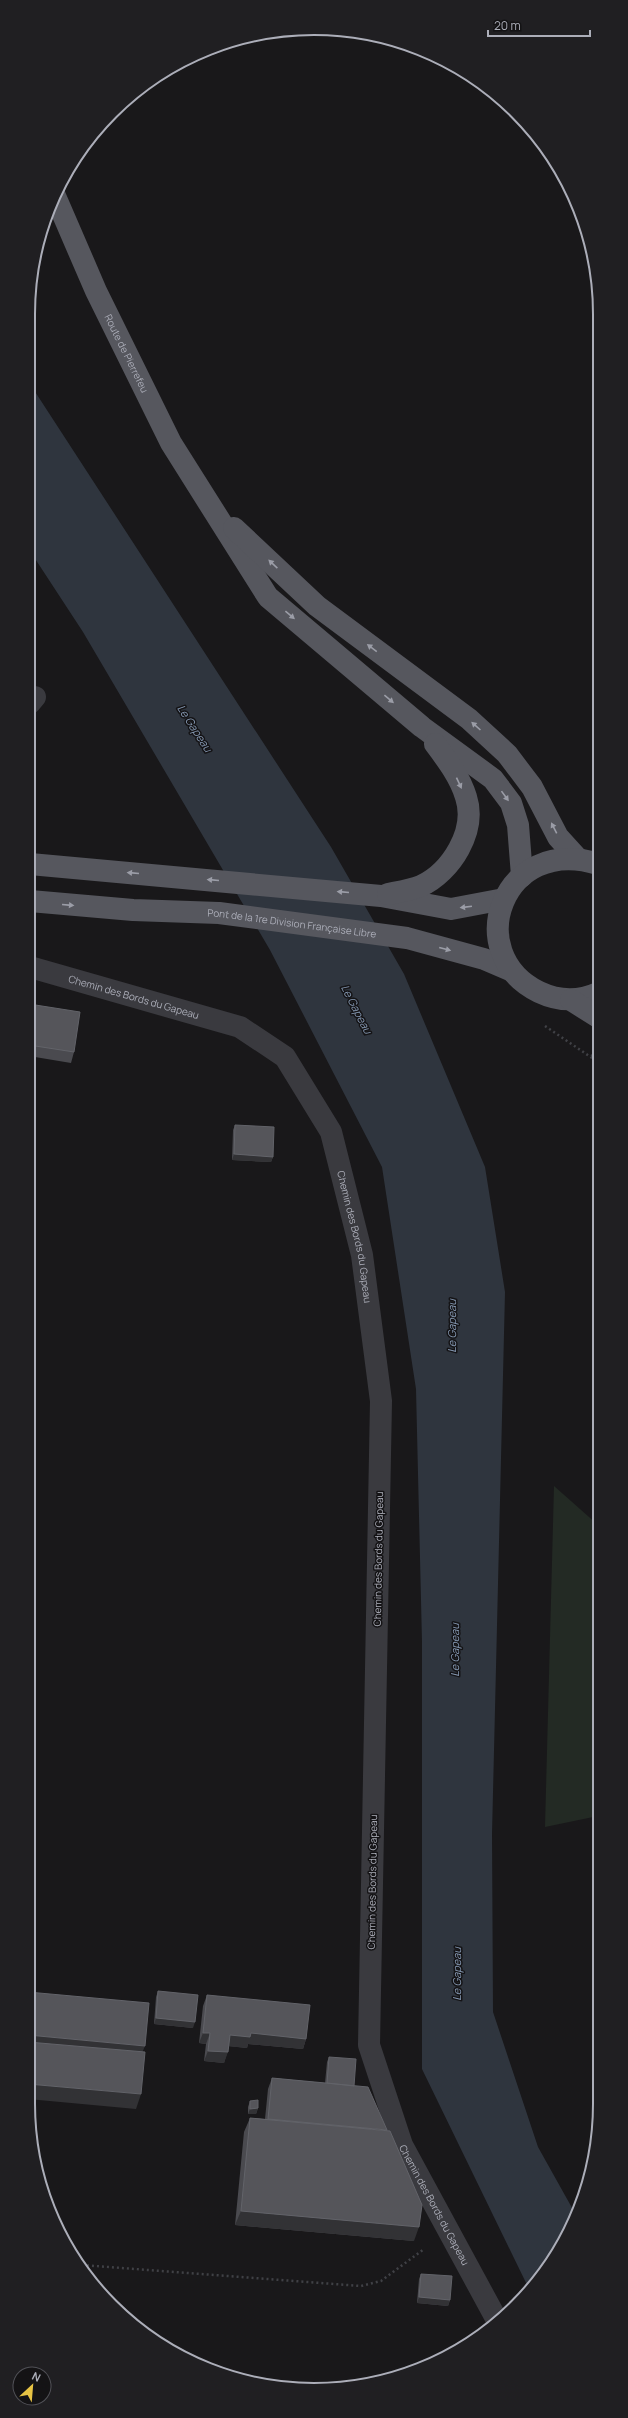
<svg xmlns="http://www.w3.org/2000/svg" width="628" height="2418" font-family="Manrope,sans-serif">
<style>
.green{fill:#232a24}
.water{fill:#2f353e}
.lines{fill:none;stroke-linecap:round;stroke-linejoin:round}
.path{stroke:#404146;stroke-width:2.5;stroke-dasharray:2 3;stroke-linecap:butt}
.minor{stroke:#3a3a3f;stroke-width:22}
.major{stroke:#56575e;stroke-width:22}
.wall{fill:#4a4a4f}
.shaded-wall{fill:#323235}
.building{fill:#55555a;stroke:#626369}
.oneway{fill:#9b9da7}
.labels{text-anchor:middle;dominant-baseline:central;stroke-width:3;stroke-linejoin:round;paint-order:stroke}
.street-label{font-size:10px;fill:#acaeb9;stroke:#141315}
.water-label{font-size:11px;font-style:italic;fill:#8598b2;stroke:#141315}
.rim{fill:none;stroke:#acaeb9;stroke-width:2}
</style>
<rect width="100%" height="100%" fill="#19181a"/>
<path class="green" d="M554,1486L598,1525V1816L545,1827Z"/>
<path class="water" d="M30,384L331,847L404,974L485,1167L505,1292L492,1834L493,2012L538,2147L576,2215L562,2247L530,2291L422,2069V1642L416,1389L382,1167L270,950L83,632L30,551Z"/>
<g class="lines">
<path class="path" d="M30,637L32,640L33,668
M545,1026L598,1062
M591,1056L598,1052
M82,2265L361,2286L381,2281L424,2249"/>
<g class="minor">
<path d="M30,703L35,697"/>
<path id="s1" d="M30,967L240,1027L285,1057L331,1132L362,1255L381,1401L369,2045L402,2145L498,2322"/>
</g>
<g class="major">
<path id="s2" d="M55,196L96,291L171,443L268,597L422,727L493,779L511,803L518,825L522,876"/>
<path d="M234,528L317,606L469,719L507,754L532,787L558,837L578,859"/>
<path d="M30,864L381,896L451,909L504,899"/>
<path d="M388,894C398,892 411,890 421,886C451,872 477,831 466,797C460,777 447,760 435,744"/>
<path id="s3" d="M30,901L133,910L219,913L407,938L484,959L512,971"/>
<path d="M598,993C578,1002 558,1001 539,992C460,953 503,834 598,864"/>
<path d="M571,1000L598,1017"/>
</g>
</g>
<path class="wall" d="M29,1004L74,1052L71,1063L29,1056Z
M235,1125L273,1157L271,1162L232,1160L233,1130Z
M158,1991L193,2028L154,2024L156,1997Z
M207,1995L306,2039L303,2049L248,2044L247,2048L229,2046L224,2063L204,2061L206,2044L199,2043L203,2006Z
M329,2057L354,2086L414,2241L235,2225L244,2132L250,2118L265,2119L268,2089L272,2078L325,2083L327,2062Z
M250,2101L258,2108L256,2114H248V2107Z
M421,2274L450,2300L448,2306L417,2303L419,2279Z"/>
<path class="shaded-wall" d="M234,1154L273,1157L271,1162L232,1160Z
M156,2018L195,2022L193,2028L154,2024Z
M203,2033H210L206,2044L199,2043Z
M251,2033L306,2039L303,2049L248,2044L247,2048L226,2046L230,2035Z
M28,2035L145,2046L139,2060L28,2050Z
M208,2051L228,2052L224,2063L204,2061Z
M28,2084L141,2094L136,2109L28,2099Z
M258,2108L256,2114H248L250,2109Z
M241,2211L419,2227L414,2241L235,2225Z
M419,2297L450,2300L448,2306L417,2303Z"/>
<path class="building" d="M29,1004L80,1012L74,1052L29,1045Z
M235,1125L274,1127L273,1157L234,1154Z
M158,1991L198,1995L195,2022L156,2018Z
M28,1992L149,2003L145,2046L28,2035Z
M207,1995L310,2005L306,2039L251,2033L250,2037L230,2035L228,2052L208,2051L210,2033H203Z
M28,2042L145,2052L141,2094L28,2084Z
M329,2057L356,2059L354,2086L327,2083Z
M272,2078L368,2087L387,2130L268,2119Z
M258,2100V2108L250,2109V2101Z
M250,2118L390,2131L422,2205L419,2227L241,2211Z
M421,2274L452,2276L450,2300L419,2297Z"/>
<defs><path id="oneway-solid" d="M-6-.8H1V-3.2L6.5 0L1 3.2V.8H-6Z"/></defs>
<g class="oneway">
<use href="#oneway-solid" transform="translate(273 564) rotate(-137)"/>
<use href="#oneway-solid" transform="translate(290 615) rotate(40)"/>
<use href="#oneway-solid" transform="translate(372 648) rotate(-143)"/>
<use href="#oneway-solid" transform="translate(389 699) rotate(40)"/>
<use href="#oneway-solid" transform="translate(476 726) rotate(-138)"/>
<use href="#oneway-solid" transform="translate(459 783) rotate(65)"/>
<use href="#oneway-solid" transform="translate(505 796) rotate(54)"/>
<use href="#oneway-solid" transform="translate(554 828) rotate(-117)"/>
<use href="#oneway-solid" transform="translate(133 873) rotate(-175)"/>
<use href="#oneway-solid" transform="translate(213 880) rotate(-175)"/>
<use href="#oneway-solid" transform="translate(343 892) rotate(-175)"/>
<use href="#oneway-solid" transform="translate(68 905) rotate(5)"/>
<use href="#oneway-solid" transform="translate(466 907) rotate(173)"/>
<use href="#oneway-solid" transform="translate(445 949) rotate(15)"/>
</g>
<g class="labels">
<g class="street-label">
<text stroke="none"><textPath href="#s2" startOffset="173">Route de Pierrefeu</textPath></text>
<text stroke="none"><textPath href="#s3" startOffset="263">Pont de la 1re Division Française Libre</textPath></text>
<text stroke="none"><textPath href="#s1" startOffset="108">Chemin des Bords du Gapeau</textPath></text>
<text stroke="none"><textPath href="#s1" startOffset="468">Chemin des Bords du Gapeau</textPath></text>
<text transform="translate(378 1559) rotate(-89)">Chemin des Bords du Gapeau</text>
<text transform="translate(372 1882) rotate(-89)">Chemin des Bords du Gapeau</text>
<text stroke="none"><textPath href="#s1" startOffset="1452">Chemin des Bords du Gapeau</textPath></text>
</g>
<g class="water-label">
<text transform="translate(195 728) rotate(57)">Le Gapeau</text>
<text transform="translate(357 1009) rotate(63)">Le Gapeau</text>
<text transform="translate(451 1326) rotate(-90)">Le Gapeau</text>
<text transform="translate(454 1650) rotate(-90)">Le Gapeau</text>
<text transform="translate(456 1974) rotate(-90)">Le Gapeau</text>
</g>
</g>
<path d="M0 0H628V2418H0ZM314 35H314A279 279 0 0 1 593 314V2104A279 279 0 0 1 314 2383H314A279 279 0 0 1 35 2104V314A279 279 0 0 1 314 35Z" fill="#201f22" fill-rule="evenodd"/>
<path class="rim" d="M314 35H314A279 279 0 0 1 593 314V2104A279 279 0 0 1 314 2383H314A279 279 0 0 1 35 2104V314A279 279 0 0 1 314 35Z"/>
<g transform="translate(32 2386) rotate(26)"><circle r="19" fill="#141315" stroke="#515157"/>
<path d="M0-3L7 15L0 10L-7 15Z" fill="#e7c344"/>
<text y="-6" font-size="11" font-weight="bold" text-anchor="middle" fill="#acaeb9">N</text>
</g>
<path d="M488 30v6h102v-6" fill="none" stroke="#acaeb9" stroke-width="2"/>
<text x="494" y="30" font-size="12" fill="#acaeb9" stroke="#141315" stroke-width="3" paint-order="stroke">20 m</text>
</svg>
